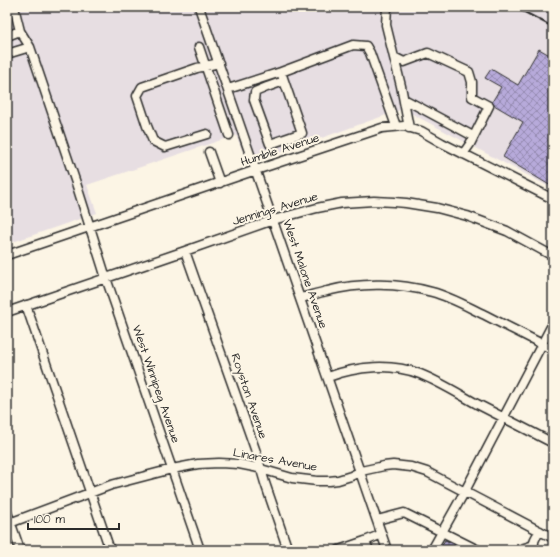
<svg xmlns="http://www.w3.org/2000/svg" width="560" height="557" font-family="'Architects Daughter',sans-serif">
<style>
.built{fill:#e7dee2}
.building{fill:url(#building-cross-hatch);stroke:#2b2b2b}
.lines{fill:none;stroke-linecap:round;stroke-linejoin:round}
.minor-casing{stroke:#2b2b2b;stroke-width:11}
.minor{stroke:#fcf5e5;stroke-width:8}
.rail{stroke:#2b2b2b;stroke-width:2}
.labels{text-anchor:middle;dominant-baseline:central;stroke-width:4;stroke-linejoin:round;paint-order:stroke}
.street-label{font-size:12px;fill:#2b2b2b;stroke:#fcf5e5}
</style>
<defs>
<pattern id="building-cross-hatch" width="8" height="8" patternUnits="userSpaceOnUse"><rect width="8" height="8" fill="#b7aada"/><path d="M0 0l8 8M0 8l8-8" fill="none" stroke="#958bb1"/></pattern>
</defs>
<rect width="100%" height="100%" fill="#fcf5e5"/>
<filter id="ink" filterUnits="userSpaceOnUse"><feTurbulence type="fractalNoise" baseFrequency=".025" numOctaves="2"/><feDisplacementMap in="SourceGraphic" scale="8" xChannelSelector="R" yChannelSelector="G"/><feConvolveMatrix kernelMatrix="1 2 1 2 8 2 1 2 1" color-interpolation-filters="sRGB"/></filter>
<g filter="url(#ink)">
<path class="built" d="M7,7H553V189L403,109L248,164L236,135L87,185L97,213L7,244Z"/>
<path class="building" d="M539,49L553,57V183L551,186L503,157L523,122L494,105L492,102L501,87L485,78L491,69L518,85Z
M445,540L466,550H439Z"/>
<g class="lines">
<g class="minor-casing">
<path id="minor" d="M14,7L20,31L30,47L76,183L106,278L200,550
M199,7L387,550
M387,7L386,25L401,86L409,128
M7,36L20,31
M199,47L229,135
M7,54L30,47
M394,57L404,62L428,53L469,72L472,82V97L489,106L470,144L463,154
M281,72L353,45L366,46L370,53L396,126
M228,89L281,72L302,133L270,144L254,100L255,92L267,87L284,81
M404,99L473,136
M207,134L165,147L153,141L147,126L137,96L142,87L197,68L219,63
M209,152L220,183
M185,251L255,449L265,483L288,550
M7,255L256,170L382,128L404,126L421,131L442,143L553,199
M301,298C309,296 318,293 327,291C361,282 399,283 432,292C451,297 468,307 485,315C508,327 531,338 553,350
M26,305L110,550
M7,312L185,251L273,220L317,208L342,203L374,201L394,202L406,203L437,208L467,216L507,231L553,256
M328,377C357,366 391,363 420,374C440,382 459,394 477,404C502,417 528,430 553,443
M7,512L20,550
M377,520L404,513L478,550
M7,524L111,485L172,469L198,464L219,463L239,464L254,467L292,478L317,481H329L338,480L351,476L361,471L384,466L393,465L411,467L427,472L553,538
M521,549L534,545
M339,550L365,541
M369,550L365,541L382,534
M432,550L465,491L553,323
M535,550C532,542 535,538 540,531"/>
</g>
<use href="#minor" class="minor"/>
<path class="rail" d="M515,7L553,27"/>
</g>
</g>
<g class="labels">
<g class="street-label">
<text transform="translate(280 150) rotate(-18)">Humble Avenue</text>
<text transform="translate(275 209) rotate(-17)">Jennings Avenue</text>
<text transform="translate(305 274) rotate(71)">West Malone Avenue</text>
<text transform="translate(156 384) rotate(71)">West Winnipeg Avenue</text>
<text transform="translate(249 396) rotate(71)">Royston Avenue</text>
<text transform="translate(275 460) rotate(10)">Linares Avenue</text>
</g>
</g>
<rect width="560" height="557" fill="none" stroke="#fcf5e5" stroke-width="24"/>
<rect x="12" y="12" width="536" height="533" fill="none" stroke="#2b2b2b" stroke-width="1.5" filter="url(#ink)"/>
<path d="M28 523v6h91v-6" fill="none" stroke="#2b2b2b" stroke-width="2"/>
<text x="34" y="523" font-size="12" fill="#2b2b2b" stroke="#fcf5e5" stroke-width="3" paint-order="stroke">100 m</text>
</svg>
